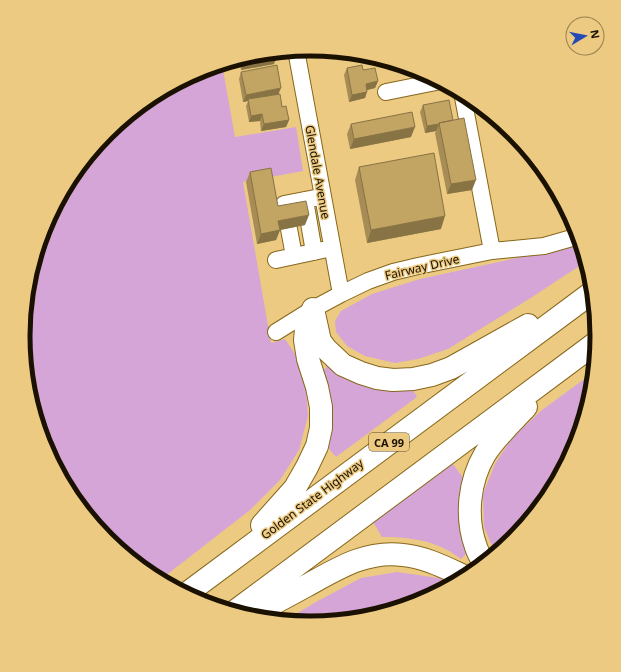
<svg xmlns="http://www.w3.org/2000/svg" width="621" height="672" font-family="'Noto Sans',sans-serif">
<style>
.green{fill:#d6a5d7}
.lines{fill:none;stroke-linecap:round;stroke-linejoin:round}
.minor-casing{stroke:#87681b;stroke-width:18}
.highway-casing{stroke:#87681b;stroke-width:24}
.minor{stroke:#fff;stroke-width:16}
.highway{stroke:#fff;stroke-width:22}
.wall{fill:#a78d55}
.shaded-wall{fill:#887345}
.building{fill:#c2a463;stroke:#887345}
.labels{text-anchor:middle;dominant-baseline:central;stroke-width:3;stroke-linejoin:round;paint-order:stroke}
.shield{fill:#ecca82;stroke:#5a4827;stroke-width:1}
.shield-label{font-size:11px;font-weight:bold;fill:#1b1100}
.street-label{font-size:12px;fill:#1b1100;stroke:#ecca82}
.rim{fill:none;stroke:#1b1100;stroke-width:5}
</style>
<rect width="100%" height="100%" fill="#ecca82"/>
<path class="green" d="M222,64L235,137L296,127L303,171L243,182L271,343L285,339L297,357L306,386L308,416L299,450L280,480L250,510L160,580L151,575L107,539L71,496L45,446L28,392L23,336L29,280L45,226L72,176L107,133L151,97L201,70Z
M581,242L587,261L529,299L448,349L418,359L395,363L365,356L347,346L336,332L335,321L341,311L372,294L420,279L535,254Z
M329,364L409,384L417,397L336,457L325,444L323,371Z
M594,372L592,392L576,446L549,496L514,539L497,553L493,548L484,527L483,494L495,464L512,438L542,410Z
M453,464L464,479L461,530L466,554L461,559C456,556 452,552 447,550C427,539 404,537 382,537L373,522Z
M397,572L439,578L451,585L420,602L366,618L310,623L284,621L316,602L361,578Z"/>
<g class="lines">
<g class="minor-casing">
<path id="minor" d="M296,50L341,294
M386,92L441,81
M462,92L492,251
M305,200L314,252
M286,214L284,204L315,198
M289,229L294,256
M276,260L332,248
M276,332L313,309L341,294L368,281L393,272L418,266L492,251L544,246L579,236"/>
</g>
<g class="highway-casing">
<path id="highway" d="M313,309L320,341L326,349L343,365L361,373L377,378L393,380L413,379L432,375L451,368L528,325
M262,525L295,488L307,467L317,446L321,428V407L317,387L308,359L305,340L307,318
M484,564C481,558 478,553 476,547C465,517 469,481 485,454C496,437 512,422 526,407
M186,594L594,291
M234,612L597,342
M250,617C269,606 287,596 306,586C337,569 366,550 403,555C425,557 446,568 466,577"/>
</g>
<use href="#minor" class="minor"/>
<use href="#highway" class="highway"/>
</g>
<path class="wall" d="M255,54L274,64L241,70L239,59Z
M347,68L363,70L378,81L375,88L367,90L365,98L349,102L344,75Z
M241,72L279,94L282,107L289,120L286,127L261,131L260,121L249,122L246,106L248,101L243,102L239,79Z
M423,105L453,120L472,190L447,194L435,133L436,131L425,133L420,112Z
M351,124L411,137L350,149L347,134Z
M359,167L441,229L367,243L355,180Z
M250,172L278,206L305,225L280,230L276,240L257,244L246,182Z"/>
<path class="shaded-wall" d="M277,57L274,64L241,70L244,64Z
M378,81L375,88L363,91L366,84Z
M281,88L278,95L248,99V101L243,102L246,95Z
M367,92L365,98L349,102L352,95Z
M262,114L260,121L249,122L251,116Z
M289,120L286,127L261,131L264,124Z
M439,124L436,131L425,133L427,126Z
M415,127L411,137L350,149L354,139Z
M476,180L472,190L447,194L451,184Z
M309,215L305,225L275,231L278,221Z
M445,216L441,229L367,243L371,230Z
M280,230L276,240L257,244L261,234Z"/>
<path class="building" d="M276,52L277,57L244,64L243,58L255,54Z
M277,65L281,88L246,95L241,72Z
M362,65L363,70L375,68L378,81L366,84L367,92L352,95L347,68Z
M280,94L282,107L286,106L289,120L264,124L262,114L251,116L248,99Z
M449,100L453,120L439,123V124L427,126L423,105Z
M412,112L415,127L354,139L351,124Z
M464,118L476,180L451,184L439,123Z
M434,153L445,216L371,230L359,167Z
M271,168L278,206L306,201L309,215L278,221L280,230L261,234L250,172Z"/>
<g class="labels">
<rect class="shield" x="369" y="433" width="40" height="18" rx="3"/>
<g class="shield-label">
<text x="389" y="442">CA 99</text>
</g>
<g class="street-label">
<text transform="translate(318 172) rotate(80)">Glendale Avenue</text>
<text transform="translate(422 267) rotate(-13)">Fairway Drive</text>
<text transform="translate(312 499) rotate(-37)">Golden State Highway</text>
</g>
</g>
<path d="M0 0H621V672H0ZM30 336a280 280 0 1 1 560 0a280 280 0 1 1-560 0Z" fill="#ecca82" fill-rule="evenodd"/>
<path class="rim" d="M30 336a280 280 0 1 1 560 0a280 280 0 1 1-560 0Z"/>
<g transform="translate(585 36) rotate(80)"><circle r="19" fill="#ecca82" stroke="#98804e"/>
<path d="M0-3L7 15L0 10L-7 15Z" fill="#244ab8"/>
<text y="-6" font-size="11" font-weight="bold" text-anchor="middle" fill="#1b1100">N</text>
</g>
</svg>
